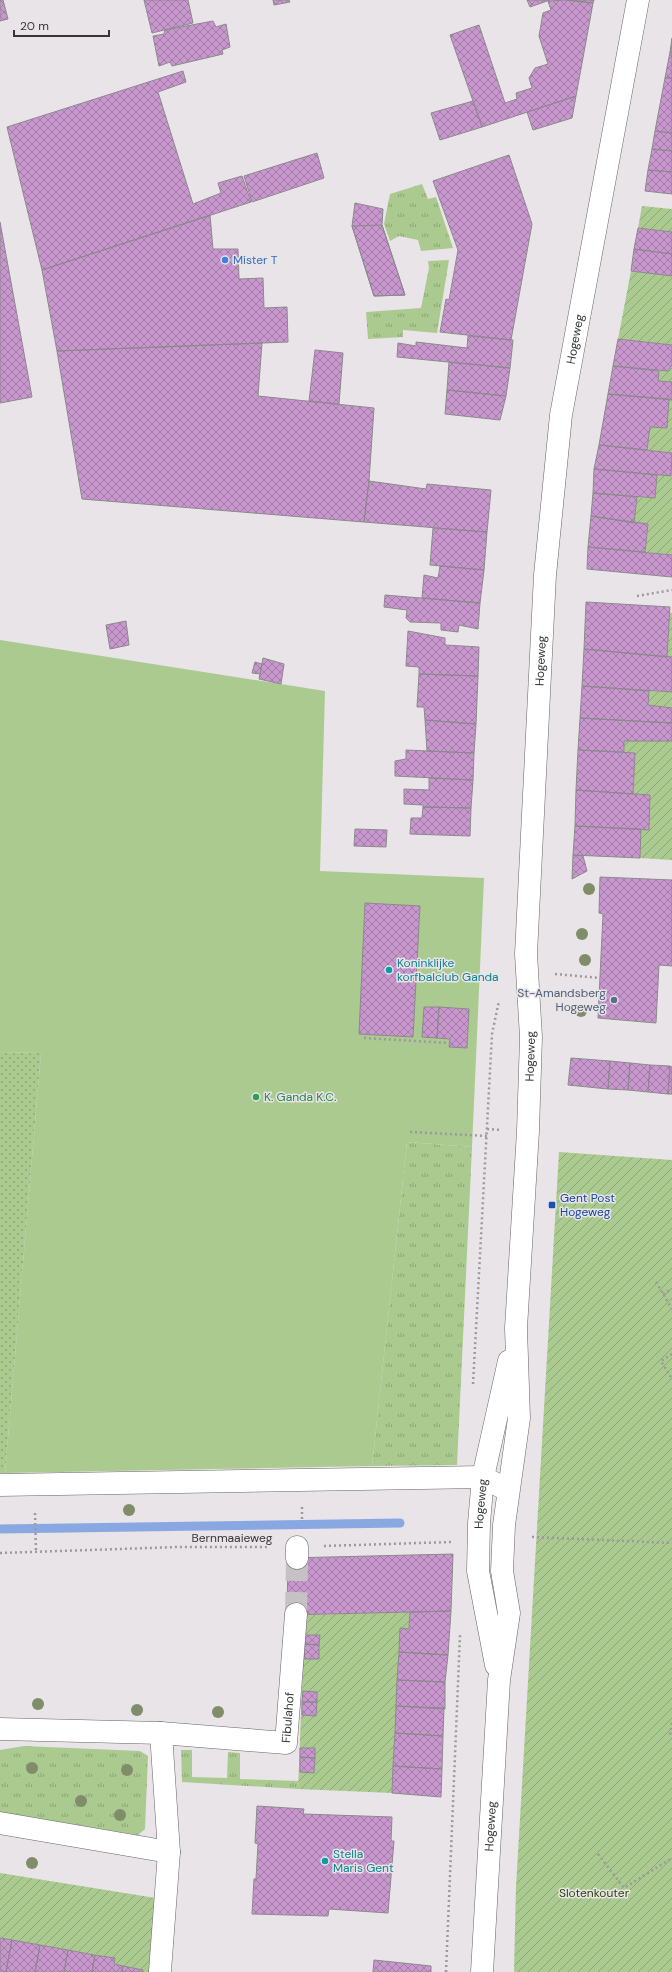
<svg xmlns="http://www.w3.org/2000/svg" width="672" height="1972" font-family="'DM Sans',sans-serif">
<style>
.grass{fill:url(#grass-tufts)}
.park{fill:url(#park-dots)}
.garden{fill:url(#garden-furrows)}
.pitch{fill:#abca8f}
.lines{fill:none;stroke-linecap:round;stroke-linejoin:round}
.stream{stroke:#89a8e2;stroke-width:9}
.building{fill:url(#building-cross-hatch);stroke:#8c898d}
.minor-tunnel{stroke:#c5c1c5;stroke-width:22;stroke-dasharray:22 11;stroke-linecap:butt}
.minor-casing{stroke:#676467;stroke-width:23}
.path{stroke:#9c999c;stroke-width:2.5;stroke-dasharray:2 3;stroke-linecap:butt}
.minor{stroke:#fff;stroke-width:22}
.tree{fill:#7f8d68}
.shop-dot{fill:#3f7fe0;stroke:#e8e4e8;stroke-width:1.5}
.culture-dot{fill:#0f9aa8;stroke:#e8e4e8;stroke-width:1.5}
.service-dot{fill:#5c6f8a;stroke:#e8e4e8;stroke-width:1.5}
.leisure-dot{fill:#2e9e5b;stroke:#e8e4e8;stroke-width:1.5}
.transit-dot{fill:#1a4fb4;stroke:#e8e4e8;stroke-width:1.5}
.labels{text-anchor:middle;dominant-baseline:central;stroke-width:3;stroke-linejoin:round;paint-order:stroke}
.shop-label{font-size:12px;fill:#366cbe;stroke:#e8e4e8;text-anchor:start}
.street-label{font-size:12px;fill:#373637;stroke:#e8e4e8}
.culture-label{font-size:12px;fill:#0d838f;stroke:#e8e4e8;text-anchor:start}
.service-label{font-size:12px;fill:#4e5e75;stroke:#e8e4e8;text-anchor:end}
.leisure-label{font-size:12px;fill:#27864d;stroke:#e8e4e8;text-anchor:start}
.transit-label{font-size:12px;fill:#164399;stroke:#e8e4e8;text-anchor:start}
.park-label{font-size:12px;fill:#294500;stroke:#e8e4e8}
</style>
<defs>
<pattern id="grass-tufts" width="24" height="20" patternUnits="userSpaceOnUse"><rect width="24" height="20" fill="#abca8f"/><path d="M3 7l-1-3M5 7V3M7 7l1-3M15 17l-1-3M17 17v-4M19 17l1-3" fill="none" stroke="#8ca576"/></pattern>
<pattern id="park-dots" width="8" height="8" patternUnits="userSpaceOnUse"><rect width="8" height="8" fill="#abca8f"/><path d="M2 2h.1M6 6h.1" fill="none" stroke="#8ca576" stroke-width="1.8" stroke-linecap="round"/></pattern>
<pattern id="garden-furrows" width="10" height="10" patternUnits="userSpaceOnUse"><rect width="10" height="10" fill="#abca8f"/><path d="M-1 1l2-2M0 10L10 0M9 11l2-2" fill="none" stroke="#8ca576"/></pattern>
<pattern id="building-cross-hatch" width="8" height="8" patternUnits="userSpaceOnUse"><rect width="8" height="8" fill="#c797cd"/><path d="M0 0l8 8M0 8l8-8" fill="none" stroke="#a27ca7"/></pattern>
</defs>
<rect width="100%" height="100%" fill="#e8e4e8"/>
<path class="grass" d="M422,184L428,199L436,197L453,248L421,251L418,240L399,236L390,241L384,224L390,194Z
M449,260L437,333L403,330V337L368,339L366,312L421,308L429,268L428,261Z
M407,1142L472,1147L457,1465L372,1466Z
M24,1746L140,1751L148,1756L145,1829L138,1835L0,1812V1750Z
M181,1750H192V1777L227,1778L228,1752L240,1753V1779L298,1781V1789L182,1782Z"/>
<path class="park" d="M0,1052L41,1053L5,1473H0Z"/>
<path class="garden" d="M642,206L672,209V232L638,228Z
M631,271L672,276V345L618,339Z
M672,365V382L658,381L659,371H668Z
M669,399L672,400V453L647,450L650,427L667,428Z
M672,454V555L645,552L648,525L634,523L637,497L655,498L657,475L671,476Z
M670,613H672V657H667Z
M649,691L672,692V708L648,705Z
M624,741H672V860L640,858L641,829H649L650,795L633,794L635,753L624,752Z
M559,1152L672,1160V1972H514L516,1887Z
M410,1612L409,1629H400L392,1793L298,1789L305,1615Z
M0,1873L162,1899L150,1972H143V1970L114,1964L115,1958L0,1938Z"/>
<path class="pitch" d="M0,640L325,691L320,871L484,878L472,1147L407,1142L372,1466L5,1473L41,1053L0,1052Z"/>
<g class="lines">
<path class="stream" d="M0,1529L400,1523"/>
</g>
<path class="building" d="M0,0H3L8,19L0,21Z
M144,0H188L193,23L152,33Z
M273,0H289L290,2L274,5Z
M527,0H550L530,7Z
M566,0H594L593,3Z
M566,0L593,3L576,96L482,127L450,35L479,25L505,103L517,99L516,93L532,88L529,78L535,68L548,64L539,36L543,13L551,10L548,1Z
M213,21L216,27L226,24L230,47L222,50L223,54L172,66L170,62L159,66L153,36L164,34L165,30Z
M672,38V52H670Z
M670,52H672V78H665Z
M183,71L186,82L158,92L193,204L221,193L218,183L242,176L251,202L42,270L7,127Z
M665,78H672V133L655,131Z
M576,96L572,118L533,130L527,112Z
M473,101L482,127L440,140L431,113Z
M655,131L672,133V151L652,149Z
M652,149L672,151V172L648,170Z
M317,153L324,178L252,202L244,176Z
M509,155L532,224L511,340L440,332L446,299L449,300L458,250L433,181Z
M648,170L672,172V194L645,191Z
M355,203L383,209L382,225L405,295L374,296L352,226Z
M210,215L213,249H238L239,279L263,278L264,308L287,307L288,342L57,351L42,270Z
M0,222L32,397L0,403Z
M382,225L405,295L374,296L352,226Z
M638,228L672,232V254L634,249Z
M634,249L672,254V276L631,271Z
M468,336L513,340L510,368L397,357L398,343L416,346V342L467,348Z
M618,339L672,345V365L668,371L613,366Z
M262,343L258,396L374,408L369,481L364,522L82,499L57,351Z
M315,350L343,353L339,404L309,401Z
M449,362L510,368L506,396L447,390Z
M613,366L659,371L658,381L672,382V400L608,394Z
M447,390L506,396L500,420L445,414Z
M608,394L669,399L667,428L650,427L647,450L599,445Z
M599,445L672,453L671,476L594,469Z
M594,469L657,475L655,498L593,493Z
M369,481L426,489L427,484L491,490L487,532L364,522Z
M593,493L637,497L634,523L591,516Z
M591,516L648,524L645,552L588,547Z
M433,528L487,532L484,570L430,565Z
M588,547L672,555V577L587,569Z
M440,566L484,570L480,603L422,598L424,575L438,578Z
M385,595L480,603L478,629L459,625L458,632L441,630V623L410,622L406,618L407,610L384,607Z
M586,602L670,607L667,657L584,649Z
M126,621L129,645L110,649L106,625Z
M408,631L445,638V645L479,647L478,676L419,674V667L406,666Z
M584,649L672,657V692L582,686Z
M263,658L284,664L281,684L259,679Z
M255,662L262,664L260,674L252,673Z
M419,674L478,676L476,724L425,720L424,707H417Z
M582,686L649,691L648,705L672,708V723L580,718Z
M580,718L672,723V741H624V752L578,750Z
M425,720L476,724L474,753L427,751Z
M406,750L474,753L473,780L395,776V761L406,759Z
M578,750L635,753L633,794L576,790Z
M429,778L473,780L471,808L423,807V805L404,804V789L429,790Z
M576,790L650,795L649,830L575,826Z
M423,807L471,808L470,836L410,834L411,818H422Z
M575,826L641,829L640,858L573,855Z
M355,829L387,830L386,847L354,846Z
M573,855L583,856L587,871L572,879Z
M600,877L672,880V966L659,965L656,1023L598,1018L603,914L599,913Z
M365,903L420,906L413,1037L359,1034Z
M424,1007H439L437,1038L422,1037Z
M439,1007L469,1009L467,1048L449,1047L450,1039L437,1038Z
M571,1058L610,1061L608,1089L568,1085Z
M610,1061L630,1063L628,1090L608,1089Z
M630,1063L650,1065L648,1092L628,1090Z
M650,1065L670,1066L668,1094L648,1092Z
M670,1066L672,1067V1094H668Z
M453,1554L451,1611L287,1615L288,1558Z
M451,1611L448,1655L399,1652L400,1628L409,1629L410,1612Z
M305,1635H320L319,1645L304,1644Z
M304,1644L319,1645V1659H304Z
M399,1652L448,1655L445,1682L397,1680Z
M397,1680L445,1682V1709L396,1706Z
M303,1691L317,1692V1702H302Z
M302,1702H317L316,1716L302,1715Z
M396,1706L444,1708L443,1736L395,1733Z
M395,1733L443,1736L442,1769L393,1766Z
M300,1748H315V1758L300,1757Z
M300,1757L315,1758L314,1773L300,1772Z
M393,1766L442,1769L441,1797L392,1793Z
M257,1806L304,1809L303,1814L392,1817L391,1841H394L388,1913L329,1909L328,1916L252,1914L254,1879H256L258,1844L255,1843Z
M0,1938L12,1940L6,1972H0Z
M12,1940L40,1945L35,1972H6Z
M40,1945L68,1950L64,1972H35Z
M68,1950L95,1955L92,1972H64Z
M95,1955L115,1958L114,1964L123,1966L122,1972H92Z
M374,1960L431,1966V1972H373Z
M123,1966L143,1970V1972H122Z"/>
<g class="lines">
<path class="minor-tunnel" d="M296,1614L297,1558"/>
<g class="minor-casing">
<g id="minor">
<path d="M0,1485L483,1477L507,1490"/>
<path d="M297,1558V1547"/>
<path id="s1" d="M496,1665L478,1571L479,1523L483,1477L509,1361"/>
<path id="s2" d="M0,1729L161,1733L286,1743L296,1614"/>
<path d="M0,1823L169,1852L161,1733"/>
<path d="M160,1971L169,1852"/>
<path id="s3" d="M482,1972L499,1680L509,1613L502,1571L504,1525L519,1418L516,1328L528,1131L531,1037L526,954L545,575L561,415L638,0"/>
</g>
</g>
<path class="path" d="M637,596L672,590
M555,974L600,978
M364,1038L449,1043
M487,1129L501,1130
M410,1132L487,1136
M656,1282L672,1309
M663,1294L672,1289
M672,1354L661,1361L672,1379
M473,1384L492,1034L499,1001
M35,1513L36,1552
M302,1519V1506
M532,1537L672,1543
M324,1546L451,1542
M0,1553L178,1547H269
M672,1723L670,1733L672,1736
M598,1854L624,1888L672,1858
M446,1972L460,1635"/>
<use href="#minor" class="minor"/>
</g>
<g class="tree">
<circle cx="589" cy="889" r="6"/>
<circle cx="582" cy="934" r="6"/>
<circle cx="585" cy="960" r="6"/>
<circle cx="581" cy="1011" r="6"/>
<circle cx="129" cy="1510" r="6"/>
<circle cx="38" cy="1704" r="6"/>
<circle cx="137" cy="1710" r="6"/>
<circle cx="218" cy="1712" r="6"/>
<circle cx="32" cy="1768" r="6"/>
<circle cx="127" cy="1770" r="6"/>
<circle cx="81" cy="1801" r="6"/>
<circle cx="120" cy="1815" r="6"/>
<circle cx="32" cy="1863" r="6"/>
</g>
<circle class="shop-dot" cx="225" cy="260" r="4"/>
<g class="culture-dot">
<circle cx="389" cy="970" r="4"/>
<circle cx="325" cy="1861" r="4"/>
</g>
<circle class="service-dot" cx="614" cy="1000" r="4"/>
<circle class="leisure-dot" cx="256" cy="1097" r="4"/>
<rect class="transit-dot" x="548" y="1201" width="8" height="8" rx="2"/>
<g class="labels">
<g class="shop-label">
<text x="233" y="260">Mister T</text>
</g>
<g class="street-label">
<text stroke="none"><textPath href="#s3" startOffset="1639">Hogeweg</textPath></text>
<text stroke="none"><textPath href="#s3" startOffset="1315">Hogeweg</textPath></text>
<text stroke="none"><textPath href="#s3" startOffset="919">Hogeweg</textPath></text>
<text stroke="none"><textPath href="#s1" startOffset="163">Hogeweg</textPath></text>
<text x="232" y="1538">Bernmaaieweg</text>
<text stroke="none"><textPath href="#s2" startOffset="312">Fibulahof</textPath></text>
<text stroke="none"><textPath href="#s3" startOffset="146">Hogeweg</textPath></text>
</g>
<g class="culture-label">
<text x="397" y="963">Koninklijke<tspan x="397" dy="14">korfbalclub Ganda</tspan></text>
<text x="333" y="1854">Stella<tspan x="333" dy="14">Maris Gent</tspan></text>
</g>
<g class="service-label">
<text x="606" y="993">St-Amandsberg<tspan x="606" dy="14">Hogeweg</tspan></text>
</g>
<g class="leisure-label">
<text x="264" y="1097">K. Ganda K.C.</text>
</g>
<g class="transit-label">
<text x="560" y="1198">Gent Post<tspan x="560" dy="14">Hogeweg</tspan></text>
</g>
<g class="park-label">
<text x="594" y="1893">Slotenkouter</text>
</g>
</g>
<path d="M14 30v6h95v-6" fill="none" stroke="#373637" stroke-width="2"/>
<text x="20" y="30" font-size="12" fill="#373637" stroke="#e8e4e8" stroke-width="3" paint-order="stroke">20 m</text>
</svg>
